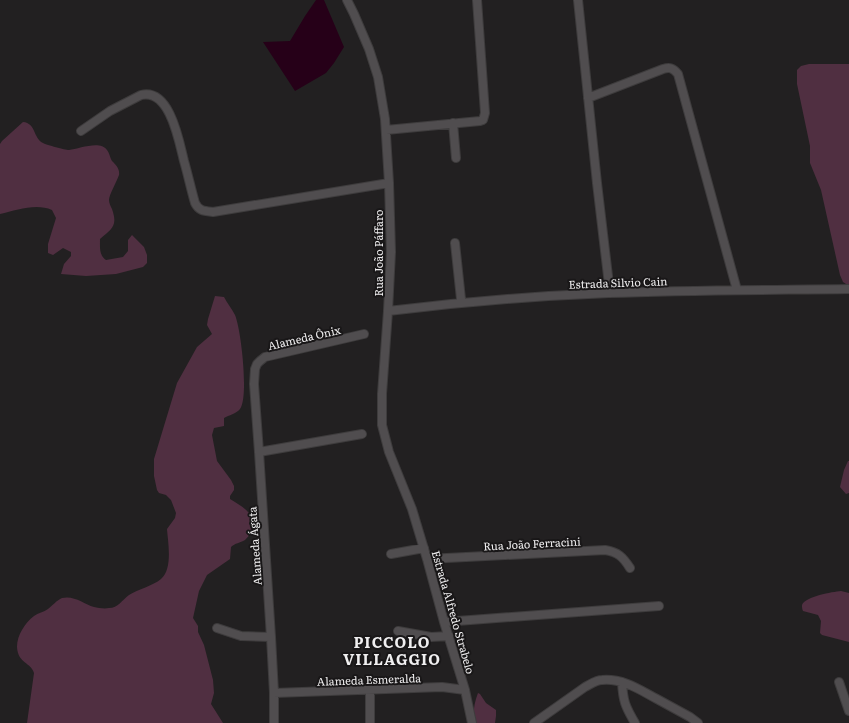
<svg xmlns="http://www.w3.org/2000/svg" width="849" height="723" font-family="Literata,serif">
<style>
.green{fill:#502f41}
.water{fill:#260018}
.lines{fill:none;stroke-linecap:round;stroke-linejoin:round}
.minor-casing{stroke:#3e3c3d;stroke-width:10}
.minor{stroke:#504d4f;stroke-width:8}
.labels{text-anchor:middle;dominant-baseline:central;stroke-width:4;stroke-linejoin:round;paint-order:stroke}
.street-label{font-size:11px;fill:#f0eff0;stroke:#191718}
.district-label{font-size:15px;font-weight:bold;letter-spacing:1px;fill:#f0eff0;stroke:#191718}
</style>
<rect width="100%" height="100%" fill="#222021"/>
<path class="green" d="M809,64H849V286L843,282L840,275L821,190L810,163V146L797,84V70L801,66Z
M23,122C36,123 33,138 43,143C47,145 65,150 69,150C79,149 100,140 107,150C110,154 110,158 112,161C116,165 120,169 119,175C117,181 109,195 109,200C109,203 111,207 112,209C118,226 112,229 100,239C100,248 99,255 106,260L123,257L128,251V240L132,235L144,247L147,255V263L143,267L116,274L86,276L61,274L64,264L71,256V252L63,248L53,255L48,253V244L56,218L52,210C36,203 17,210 0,214V144L2,141Z
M215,296L224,297C227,303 232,309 235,315C241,329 249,397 240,409C236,414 229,415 224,418V426L214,428L212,435L217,461L231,480L234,486V490L230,496V499C236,503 244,507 248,512C255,521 253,533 245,540C240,543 235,543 231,547L230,559L207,575L199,591L193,618L198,626V632L204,645L213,680L214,693L211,704L223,723H27L34,673C31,662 18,664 17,647C17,635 25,623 34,616C38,613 44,612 48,609C52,606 57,600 62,598C74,595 84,604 94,607C98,608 105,609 109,608C118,608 122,600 129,595C138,589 153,586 161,579C173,569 168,542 167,529L175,518L176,513L171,500L166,495L159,493L157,490L154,476V459L177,383L197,347L212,334L207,325L208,319Z
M848,461H849V493L846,494L840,487L844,470Z
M841,591L849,593V642L822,635L820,633L821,621L818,615L803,611C802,609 802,607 802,605C806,596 832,592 841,591Z
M478,693L480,694L486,703L496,710V716L495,723H474C473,712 474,703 478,693Z"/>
<path class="water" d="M316,0H324L344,47L334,63L326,73L295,91L263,42L290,41L305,16Z"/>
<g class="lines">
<g class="minor-casing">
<path id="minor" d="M347,0L354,14L369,49L378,77L385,119L389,183L391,252L388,311L382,394V425L389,452L412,509L427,559L444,622L465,690L472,723
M578,0L597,183L610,293
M588,98L663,69C670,67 673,68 678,74L737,290
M453,123L456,158
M386,130L480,121L483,120L485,113L477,0
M81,131L110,111L141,95C170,88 179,141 184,161C188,175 191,189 195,203C199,211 204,211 213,212L389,183
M455,243L461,299V302
M388,311C462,302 535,296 609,293C689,290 769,290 849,289
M259,452L362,434
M391,554L424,548
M427,559L605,550C618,552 623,557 630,568
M444,622L659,606
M217,628L241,636L271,637
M398,631L431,637L449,636
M622,682C623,701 625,706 635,723
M839,682L849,711
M370,690V723
M274,693L442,687L465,690
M274,723V693L271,637L259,452L254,384L255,369L257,364L260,361L265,357L364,334
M534,723L585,687C591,684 596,680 602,680C623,678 640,690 657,699C668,705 679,711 690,717L698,723"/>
</g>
<use href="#minor" class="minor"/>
</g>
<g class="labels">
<g class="street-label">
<text transform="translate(378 253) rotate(-90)">Rua João Páffaro</text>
<text transform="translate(618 282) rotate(-2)">Estrada Silvio Cain</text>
<text transform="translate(304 337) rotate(-13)">Alameda Ônix</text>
<text transform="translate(532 543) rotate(-3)">Rua João Ferracini</text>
<text transform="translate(254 546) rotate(-94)">Alameda Ágata</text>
<text transform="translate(454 612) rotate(74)">Estrada Alfredo Strabelo</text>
<text transform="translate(369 679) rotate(-2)">Alameda Esmeralda</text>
</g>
<g class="district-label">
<text x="392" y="641">PICCOLO<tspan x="392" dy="17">VILLAGGIO</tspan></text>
</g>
</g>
</svg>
